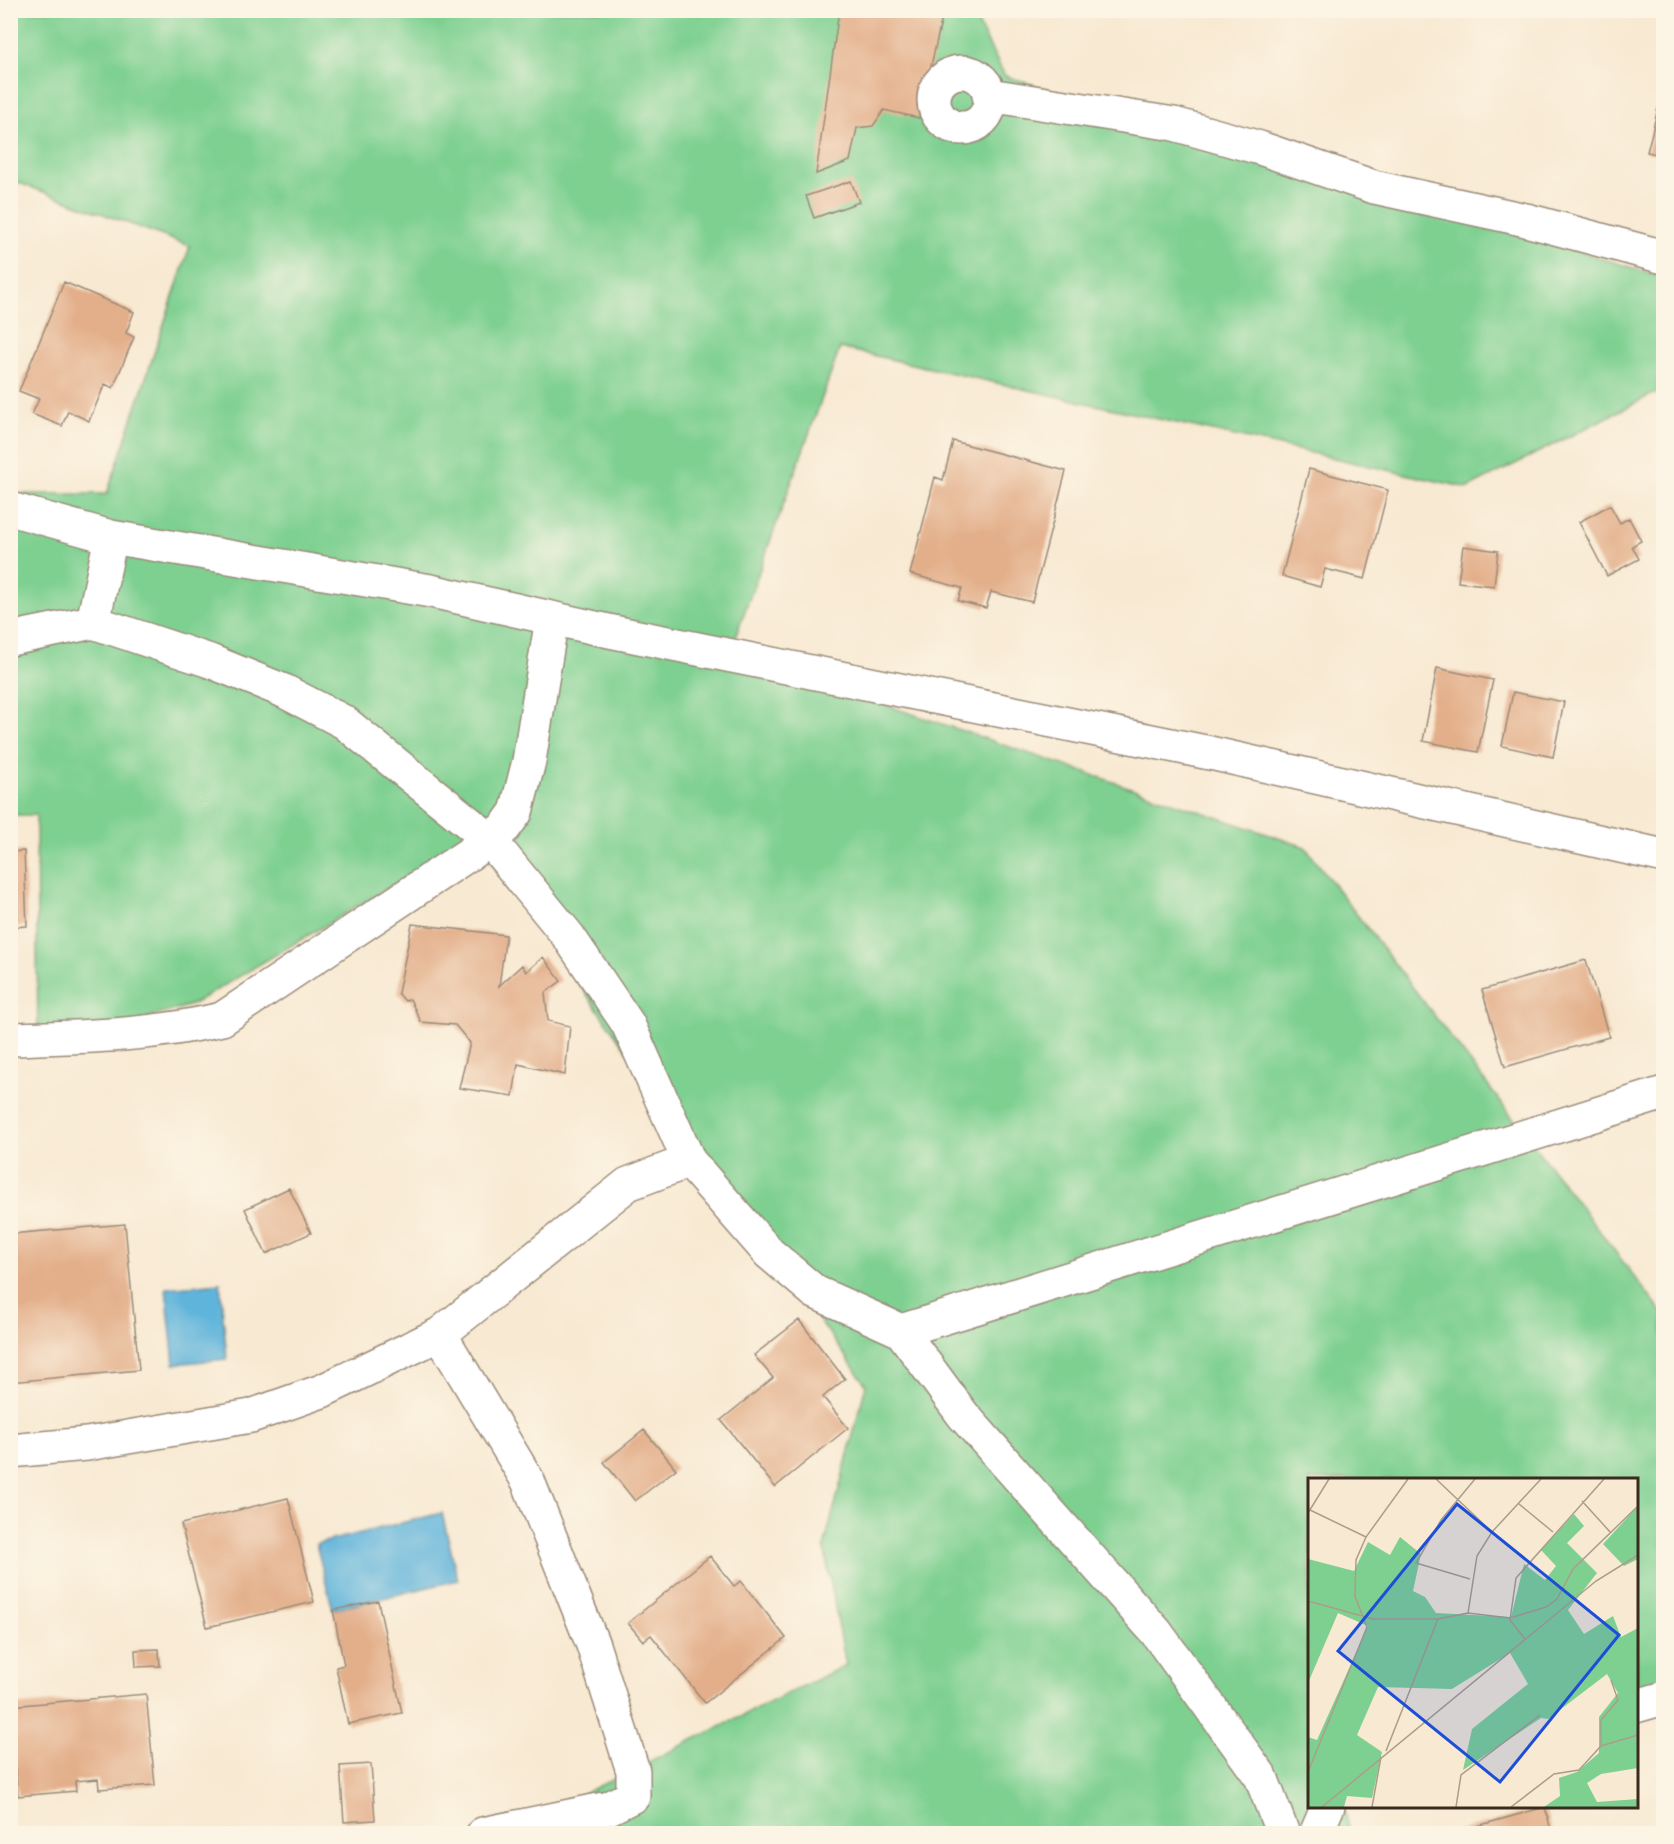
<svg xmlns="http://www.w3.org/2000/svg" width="1674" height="1844" font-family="'Shantell Sans',sans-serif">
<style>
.green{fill:#7ed091;stroke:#5c7d58;stroke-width:1.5}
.water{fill:#5eb4db;stroke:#4c6f7c;stroke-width:1.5}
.building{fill:#e3af8a}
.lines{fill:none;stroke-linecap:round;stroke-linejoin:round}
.minor-casing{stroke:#9a8a78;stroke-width:36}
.minor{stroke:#fff;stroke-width:33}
.inset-road{fill:none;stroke:#ac9d8a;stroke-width:1.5}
.view{fill:#1d4ed8;fill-opacity:0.15;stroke:#1d4ed8;stroke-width:3}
.inset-edge{fill:none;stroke:#3b2a1e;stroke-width:3}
</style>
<rect width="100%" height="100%" fill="#fcf5e5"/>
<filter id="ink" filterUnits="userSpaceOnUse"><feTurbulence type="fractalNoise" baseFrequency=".0167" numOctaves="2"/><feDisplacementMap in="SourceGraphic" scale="12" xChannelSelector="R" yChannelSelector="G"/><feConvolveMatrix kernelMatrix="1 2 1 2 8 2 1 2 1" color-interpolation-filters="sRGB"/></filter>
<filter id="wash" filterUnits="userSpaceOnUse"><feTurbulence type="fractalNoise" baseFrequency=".008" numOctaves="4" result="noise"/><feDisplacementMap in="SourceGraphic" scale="24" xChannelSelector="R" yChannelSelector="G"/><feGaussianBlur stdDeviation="1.35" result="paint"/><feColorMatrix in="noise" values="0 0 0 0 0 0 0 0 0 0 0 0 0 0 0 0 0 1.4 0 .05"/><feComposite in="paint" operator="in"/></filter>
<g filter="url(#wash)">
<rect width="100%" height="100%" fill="#f8e9d2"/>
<path class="green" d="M11,11H952L974,16L1005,76L1663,277V389L1468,488L840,348L730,652L1305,847L1663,1314V1688L1637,1695L1636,1480H1310V1806L1343,1807L1351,1833H541L540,1815L846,1665L824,1547L866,1385L474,837L191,1005L38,1050L36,815H10V494H107L190,246L11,180Z"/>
<path class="water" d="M220,1283L227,1359L174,1364L166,1288Z
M442,1513L458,1580L333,1610L316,1544Z"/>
<g id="blocks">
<path class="building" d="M839,10H911L942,18L919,118L884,110L873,126L857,128L850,161L816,174Z
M1663,89H1664V156L1647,152Z
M851,181L859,202L814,218L806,196Z
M64,282L134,312L126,333L134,337L113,388L105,384L89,421L68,411L62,426L32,414L39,399L19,391Z
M953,441L1066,471L1032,602L991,592L986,608L958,601L962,588L910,574L935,477L943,480Z
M1309,469L1388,490L1365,579L1325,569L1320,587L1282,576Z
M1610,505L1620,523L1629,518L1641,541L1632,546L1639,559L1607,576L1579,522Z
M1463,546L1498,551L1494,586L1458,582Z
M1437,668L1493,680L1478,752L1423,741Z
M1513,692L1564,702L1553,757L1502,746Z
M24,851L27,926L13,927L15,981H10V852Z
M412,924L506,935L499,986L522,965L526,972L543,957L561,981L545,993L548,1021L570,1026L565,1075L518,1064L513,1096L459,1088L470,1043L455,1025L421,1022L410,999L405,1001L398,993Z
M1586,960L1609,1037L1505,1067L1482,990Z
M289,1188L311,1233L266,1254L245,1209Z
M125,1224L139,1370L10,1382V1234Z
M799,1320L845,1379L823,1397L848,1428L775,1487L721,1420L773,1378L754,1355Z
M644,1430L676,1469L635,1501L604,1462Z
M288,1498L314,1602L207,1627L181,1524Z
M710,1556L734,1586L741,1581L786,1638L705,1703L651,1635L643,1641L628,1623Z
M378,1601L402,1713L348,1724L336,1667L344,1665L333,1610Z
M159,1649L160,1666L136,1667L135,1650Z
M146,1694L155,1785L99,1789L98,1779L75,1781L76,1791L18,1796L10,1706Z
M371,1764L375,1820L344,1822L340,1766Z
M1545,1807L1552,1834H1452V1833Z"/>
</g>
</g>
<g filter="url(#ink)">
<use href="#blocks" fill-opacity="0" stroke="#9a8a78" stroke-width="1.5"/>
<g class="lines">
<g class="minor-casing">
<path id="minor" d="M934 100a28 28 0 1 1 56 0a28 28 0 1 1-56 0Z
M989,95L1174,124L1260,148L1374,187L1526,220L1664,257
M10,509L111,537L431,591L609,631L1210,753L1664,856
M93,622L111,537
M10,639L93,622L210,661L284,691L344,722L490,840L569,937L628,1024L689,1161
M10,1039C82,1037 152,1036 222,1019L490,840L505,827L516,812L529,761L552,618
M901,1331L963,1415L1156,1632L1261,1777L1283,1834
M440,1334L528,1481L593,1645L633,1771V1796L609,1808L483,1834
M10,1451L87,1444L251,1416L322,1391L440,1334L628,1184L689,1161L769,1253L815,1292L901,1331L1664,1093
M1636,1706L1664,1698
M1316,1834L1328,1806"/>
</g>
<use href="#minor" class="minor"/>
</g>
</g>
<g transform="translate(1308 1478)">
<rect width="330" height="330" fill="#f8e9d2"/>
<path d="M330,28V81L316,88L295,66ZM266,36L276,48L259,65L289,95L260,132L276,156L305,138L313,159L330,150V290L293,296L279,305L289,324L330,321V329H236L252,318L251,300L269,294L291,275V239L310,215L299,196L240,241L233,240L155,292L164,251L220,206L202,175L144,211L70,209L49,257L74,274L64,320L39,318L36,329H0V259L9,262L60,148L30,135L0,205V81L46,93L60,64L82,77L92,59L113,76L105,113L117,119L128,135L203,139L216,86L237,102L248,88L233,72Z" fill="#7ed091"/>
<path class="inset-road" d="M128,1L184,54M274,23L303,55M211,26L245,54M0,31L58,59M0,35L21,1M162,101L108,85L133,42L167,1M0,123L65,141H130M160,135L202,140L238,129L249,121L265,91L330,28M217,161L202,142L208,100L296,1M293,268V242L310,222L303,202M78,273L130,141L160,135L169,78L184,54L233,1M0,294L59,149L47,118L48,82L58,59L100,1M14,329L288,103L330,77M64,329L73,279M148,329L153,297L232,237M203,329L246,296L271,292L293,268L330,257"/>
<path class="view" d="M149,26L311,157L192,304L30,173Z"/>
<rect width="330" height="330" class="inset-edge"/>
</g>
<rect width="1674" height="1844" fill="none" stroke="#fcf5e5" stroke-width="36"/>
</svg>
